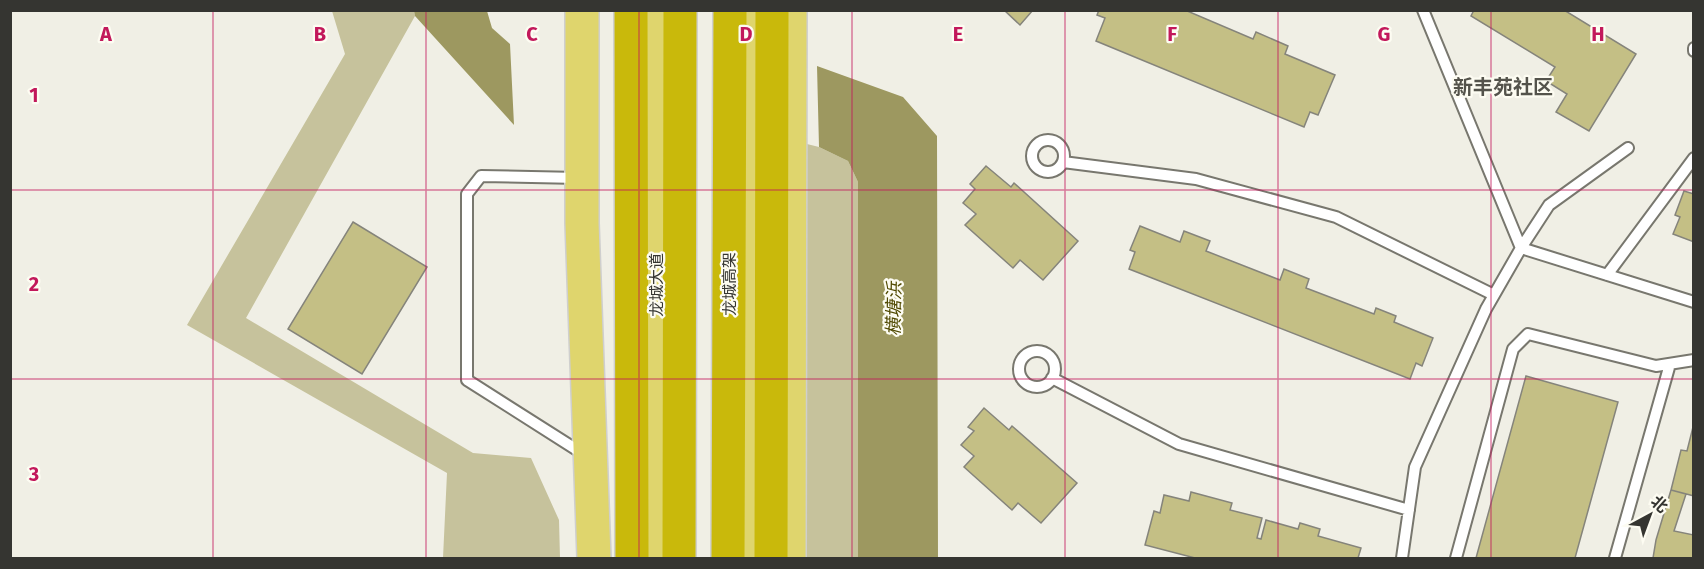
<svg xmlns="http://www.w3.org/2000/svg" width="1704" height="569" font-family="'Fira Sans','Noto Sans SC',sans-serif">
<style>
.green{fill:#c6c29c}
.water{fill:#9d9860}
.building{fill:#c4bf85;stroke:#85847b;stroke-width:1.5}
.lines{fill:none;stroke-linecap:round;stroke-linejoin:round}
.lane-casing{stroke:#78776e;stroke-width:14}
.primary-casing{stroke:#cfcfce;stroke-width:36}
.highway-casing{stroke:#cfcfce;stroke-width:36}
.lane{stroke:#fff;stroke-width:10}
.primary{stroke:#dfd56d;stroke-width:33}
.highway{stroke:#c9b90b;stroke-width:33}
.grid{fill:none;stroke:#c2185b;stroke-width:1.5;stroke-opacity:0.55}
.labels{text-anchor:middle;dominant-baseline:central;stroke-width:4.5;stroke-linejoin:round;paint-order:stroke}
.street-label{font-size:16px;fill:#353531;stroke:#fdfcf2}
.water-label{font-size:18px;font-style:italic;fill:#504900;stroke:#fdfcf2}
.quarter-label{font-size:20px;font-weight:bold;fill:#54534b;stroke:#fdfcf2}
.grid-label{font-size:20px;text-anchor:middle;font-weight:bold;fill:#c2185b;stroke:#fdfcf2;stroke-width:4.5;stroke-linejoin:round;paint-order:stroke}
</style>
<rect width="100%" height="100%" fill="#f0efe5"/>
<path class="green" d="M332,11H414L415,16L246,318L473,453L531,458L559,520L560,558H443L447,473L187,325L345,54Z
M803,143L819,147L848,161L858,182V558H798Z"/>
<path class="water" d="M414,11H487L492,28L510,44L514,125L415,16Z
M817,66L903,97L937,136L938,558H858V182L848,161L819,147Z"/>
<path class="building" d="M1004,10H1033L1020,25Z
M1099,10H1185L1253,39L1256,32L1288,46L1285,54L1335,75L1318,115L1310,112L1304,127L1096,41L1105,18L1097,15Z
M1474,10H1564L1636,54L1589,131L1556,112L1567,94L1546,81L1555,67L1471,16Z
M986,166L1011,187L1014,183L1078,241L1043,280L1020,260L1013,268L965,225L976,214L963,203L975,189L970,184Z
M1684,191L1694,194V242L1673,234L1680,217L1675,215Z
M353,222L427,267L362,374L288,329Z
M1140,226L1180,242L1184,231L1210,241L1206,251L1280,280L1284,269L1309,279L1306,288L1374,314L1376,308L1396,316L1394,322L1433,338L1422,366L1416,363L1410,379L1129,269L1135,252L1130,250Z
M1526,376L1618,402L1575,558H1476Z
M984,408L1009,430L1012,426L1077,483L1041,523L1018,503L1012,510L964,467L974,456L961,445L974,431L968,427Z
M1693,427H1694V496L1671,490L1681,450L1687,451Z
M1671,490L1686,494L1674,531L1694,535V558H1653L1656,540Z
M1191,492L1232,503L1230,510L1262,518L1257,538L1261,539L1266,520L1298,529L1300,523L1320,529L1318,536L1361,548L1358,558H1195L1145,545L1154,511L1160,513L1164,495L1189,501Z"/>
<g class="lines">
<g class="lane-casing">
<path id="lane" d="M1423,10L1521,248L1694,302
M1694,48V51
M1032 156a16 16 0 1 1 32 0a16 16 0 1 1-32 0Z
M1063,162L1196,179L1336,217L1494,295
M579,178L481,176L467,194V380L585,455
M1607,275L1694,158
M1019 369a18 18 0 1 1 36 0a18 18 0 1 1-36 0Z
M1052,378L1179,444L1409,510
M1402,558L1415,467L1486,309L1521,248L1549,205L1628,148
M1456,558L1513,349L1528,334L1656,366L1694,360
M1615,558L1670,364"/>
</g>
<g class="primary-casing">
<path id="primary" d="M582,10V223L594,558
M751,10L754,558
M652,558L656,387L655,10
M789,558L790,10"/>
</g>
<g class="highway-casing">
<path id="highway" d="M631,10L632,558
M679,558L680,10
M728,558L730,10
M771,558L772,10"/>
</g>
<use href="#lane" class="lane"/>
<use href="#primary" class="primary"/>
<use href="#highway" class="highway"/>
</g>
<path class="grid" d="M213,10V558M426,10V558M639,10V558M852,10V558M1065,10V558M1278,10V558M1491,10V558M10,190H1694M10,379H1694"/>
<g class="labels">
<g class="street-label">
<text transform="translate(729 284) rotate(-90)">龙城高架</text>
<text transform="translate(656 285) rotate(-90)">龙城大道</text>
</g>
<g class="water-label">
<text transform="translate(894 309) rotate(-89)">横塘浜</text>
</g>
<g class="quarter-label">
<text x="1503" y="87">新丰苑社区</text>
</g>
</g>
<g class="grid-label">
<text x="106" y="41">A</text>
<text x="320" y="41">B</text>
<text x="532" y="41">C</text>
<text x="746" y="41">D</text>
<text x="958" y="41">E</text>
<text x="1172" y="41">F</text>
<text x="1384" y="41">G</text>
<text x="1598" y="41">H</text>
<text x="34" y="102">1</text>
<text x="34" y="291">2</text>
<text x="34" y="481">3</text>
</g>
<rect width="1704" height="569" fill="none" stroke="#353531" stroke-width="24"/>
<g transform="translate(1650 515) rotate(41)" stroke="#fdfcf2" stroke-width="4.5" paint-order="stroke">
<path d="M0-4.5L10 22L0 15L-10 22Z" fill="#353531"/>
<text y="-9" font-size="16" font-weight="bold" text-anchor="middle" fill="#353531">北</text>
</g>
</svg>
